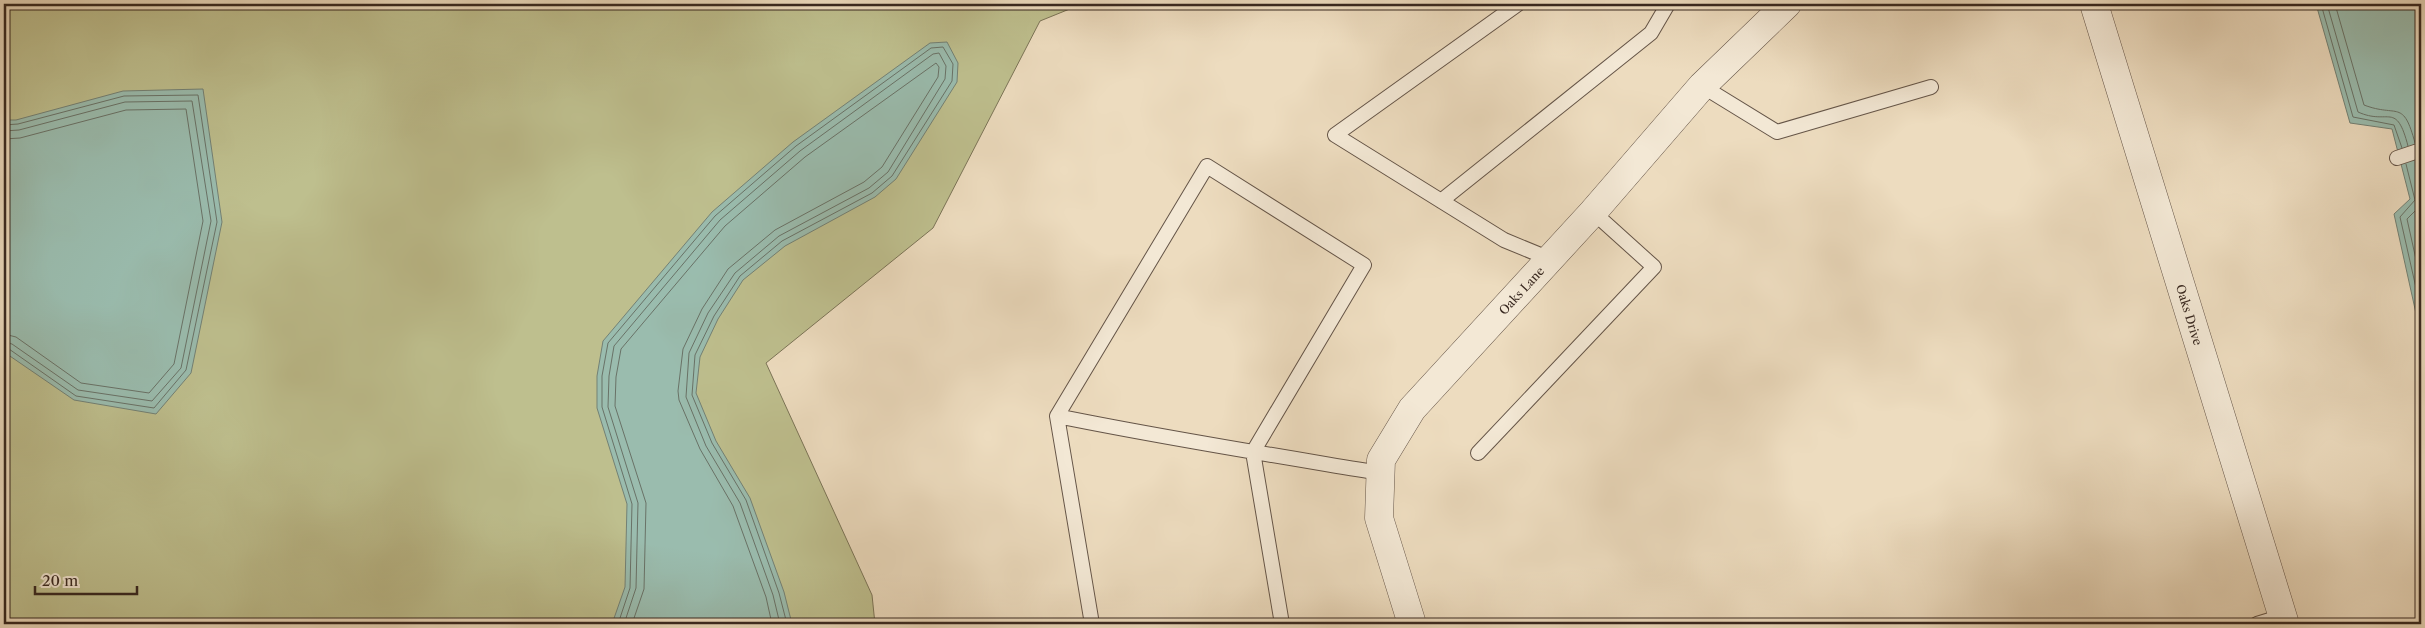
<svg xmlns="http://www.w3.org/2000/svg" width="2425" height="628" font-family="'Libre Caslon Text',serif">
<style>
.green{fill:#bebf8e;stroke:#7b7457}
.water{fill:#9abcae;stroke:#738175}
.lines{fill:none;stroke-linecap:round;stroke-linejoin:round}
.shore{stroke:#697267;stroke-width:1}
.service-casing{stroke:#655548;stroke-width:16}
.minor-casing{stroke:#655548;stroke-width:29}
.service{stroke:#f3e8d5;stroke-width:14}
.minor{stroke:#f3e8d5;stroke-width:28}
.labels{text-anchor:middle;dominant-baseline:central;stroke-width:5;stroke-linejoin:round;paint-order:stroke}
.street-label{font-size:12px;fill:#382820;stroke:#f3e8d5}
</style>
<rect width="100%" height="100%" fill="#eddcbf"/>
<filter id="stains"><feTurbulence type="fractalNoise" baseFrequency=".004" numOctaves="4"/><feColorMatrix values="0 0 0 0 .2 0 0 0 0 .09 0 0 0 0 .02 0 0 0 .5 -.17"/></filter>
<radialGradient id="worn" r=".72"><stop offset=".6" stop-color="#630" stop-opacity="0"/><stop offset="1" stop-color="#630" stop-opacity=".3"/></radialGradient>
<path class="green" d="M4,4H1082L1040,21L933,228L766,363L872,595L875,624H4Z"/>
<path class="water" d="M2316,4H2421V336L2394,214L2410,199L2392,129L2350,123Z
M947,42L958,63L957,82L896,179L875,197L785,246L743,280L718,319L700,357L696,393L716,441L750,498L784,592L792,624H612L625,587L627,504L597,408V376L603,341L712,212L793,142L930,43Z
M203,89L222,222L191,373L156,414L74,400L4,352V120H16L123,91Z"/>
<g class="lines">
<path class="shore" d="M2321,4L2353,117L2394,125L2402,148
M2327,4L2358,112C2389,126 2396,100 2408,146
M2335,4L2364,105C2398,118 2403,98 2415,143
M4,125L18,124L124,96L198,95L217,222L186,370L154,408L76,396L9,349L4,348
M4,131L19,130L125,102L192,101L211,221L181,368L152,401L78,390L12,344L4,342
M4,139L20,138L126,110L186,109L203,221L174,364L149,393L81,383L16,337L4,334
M2406,164L2415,200L2400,217L2421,310
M2421,200L2419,207L2407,219L2421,282
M618,624L630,588L632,504L602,407V376L608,343L715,216L796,146L931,48L943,47L953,64L952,81L892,176L872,193L782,241L740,276L714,316L695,355L692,395L712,443L746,500L779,593L787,624
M624,624L636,588L638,503L608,407L609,376L614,346L720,220L800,151L933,54L939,53L946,66L945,79L888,172L869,188L779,236L735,273L708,313L689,353L686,397L706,446L740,503L773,595L780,624
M632,624L644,589L646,503L615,406L616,377L621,349L725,226L805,157L936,63L939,67L938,77L882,167L864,182L775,230L728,269L702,309L683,349L678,391L679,400L700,449L733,506L766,597L772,624"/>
<g class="service-casing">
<path id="service" d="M1518,4L1335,135L1504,240L1550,259
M1702,86L1777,132L1931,87
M2397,158L2421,150
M1441,201L1651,33L1668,4
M1057,416L1092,624
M1478,453L1654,267L1593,212
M1282,624L1253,452L1364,265L1207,166L1057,416C1164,438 1272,455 1380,473
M2257,624L2283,616"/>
</g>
<g class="minor-casing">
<g id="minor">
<path id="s1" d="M2094,4L2285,624"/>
<path id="s2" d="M1412,624L1379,518L1381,460L1412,409L1593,212L1702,86L1787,4"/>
</g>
</g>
<use href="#service" class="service"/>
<use href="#minor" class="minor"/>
</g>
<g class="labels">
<g class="street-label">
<text stroke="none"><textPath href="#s2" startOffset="390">Oaks Lane</textPath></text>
<text stroke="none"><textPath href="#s1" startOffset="325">Oaks Drive</textPath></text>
</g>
</g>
<rect width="2425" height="628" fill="none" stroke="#eddcbf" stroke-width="20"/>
<rect x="5" y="5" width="2415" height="618" fill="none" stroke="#382820" stroke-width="2.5"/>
<rect x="10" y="10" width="2405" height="608" fill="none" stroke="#382820"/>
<path d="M35 586v8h102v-8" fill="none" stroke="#382820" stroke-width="2.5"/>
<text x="42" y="586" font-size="15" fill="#382820" stroke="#f3e8d5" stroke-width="4" paint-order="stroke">20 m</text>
<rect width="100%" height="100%" filter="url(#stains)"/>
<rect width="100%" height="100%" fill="url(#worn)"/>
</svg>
